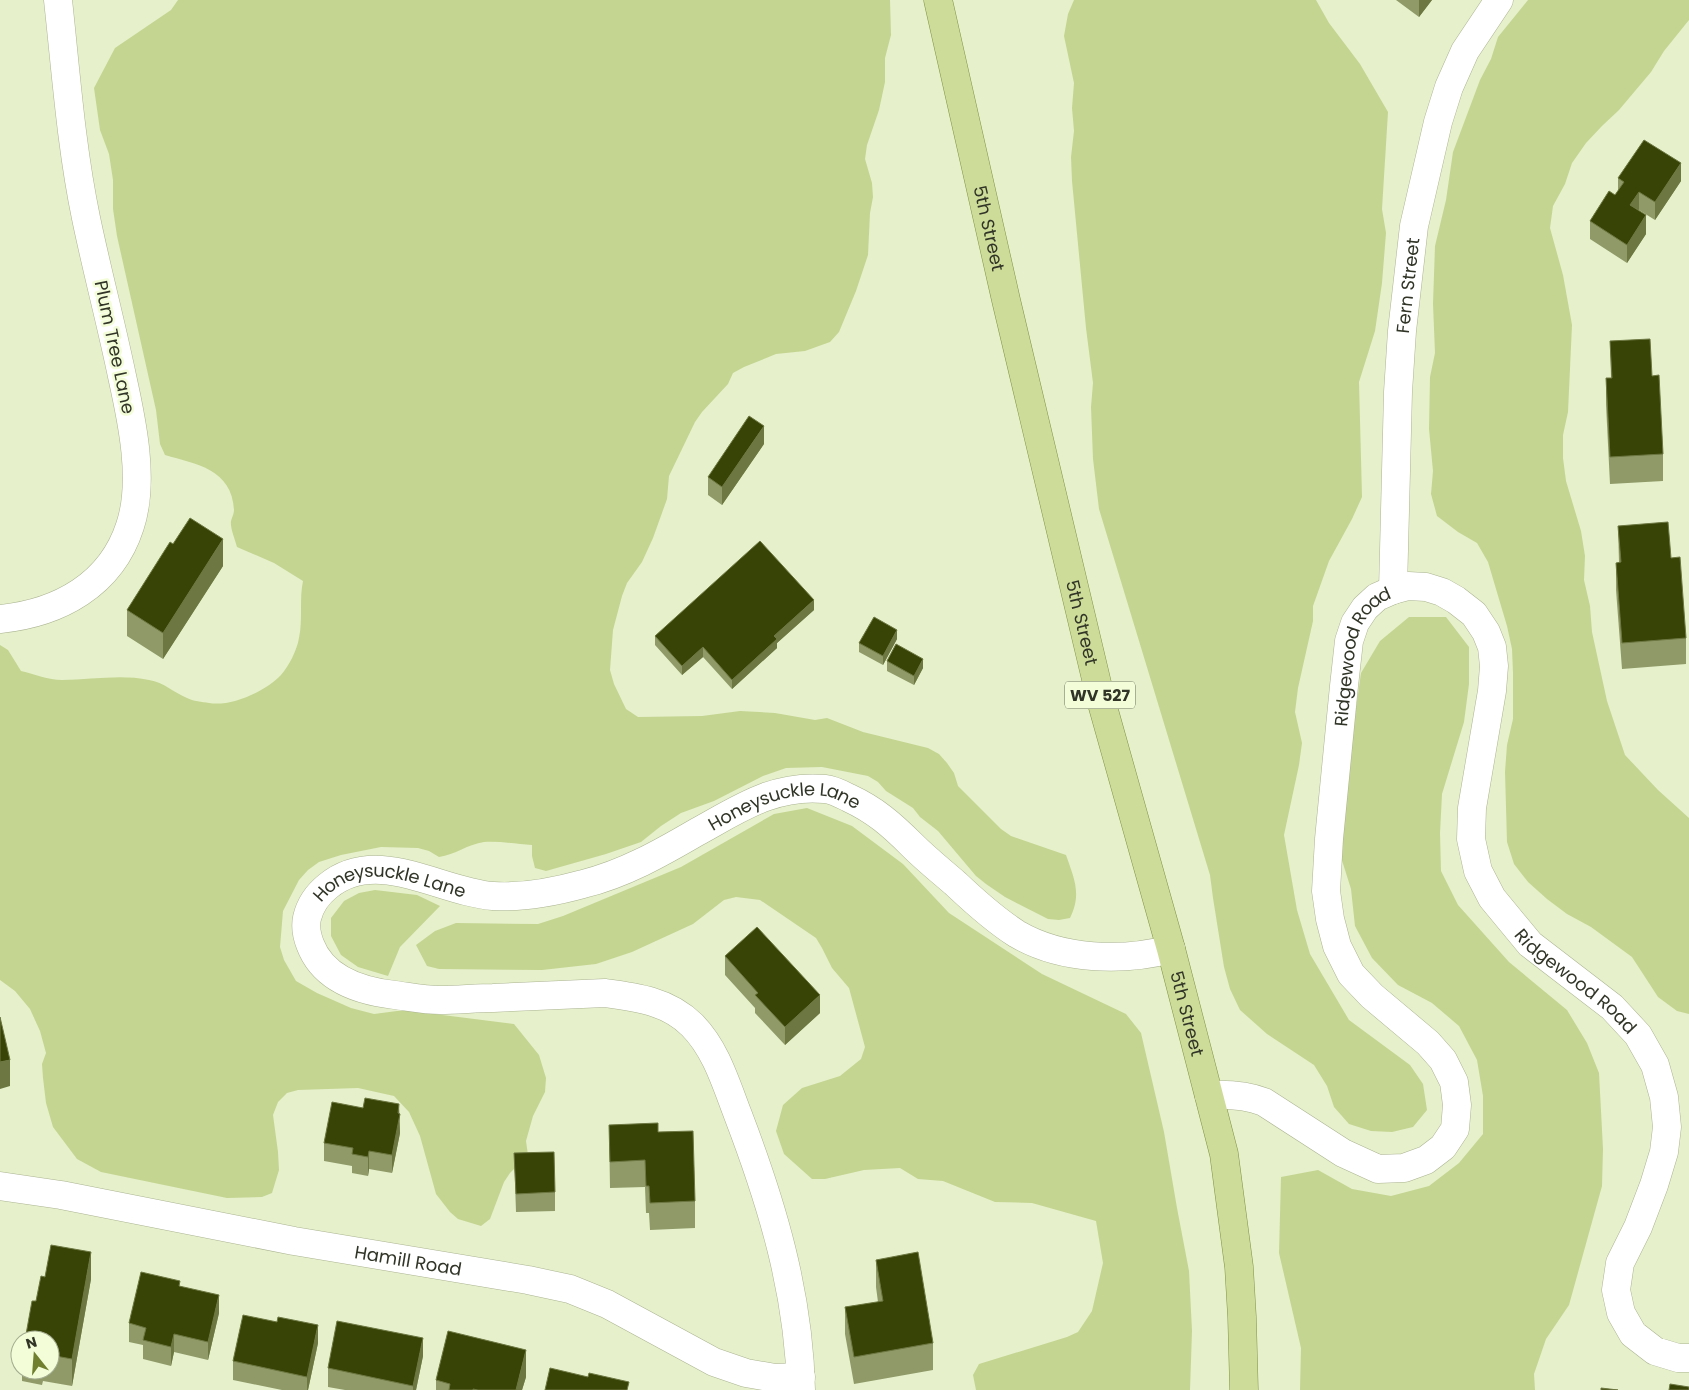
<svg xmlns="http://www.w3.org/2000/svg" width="1689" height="1390" font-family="Poppins,sans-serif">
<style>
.green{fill:#c4d591}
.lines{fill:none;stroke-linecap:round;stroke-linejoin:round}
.minor-casing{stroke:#abb491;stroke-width:29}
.primary-casing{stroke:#829345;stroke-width:29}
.minor{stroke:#fff;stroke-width:28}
.primary{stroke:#cedc99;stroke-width:28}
.wall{fill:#8f9a68}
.shaded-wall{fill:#6c7741}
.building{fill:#384306;stroke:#6c7741}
.labels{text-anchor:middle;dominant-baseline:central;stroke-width:5;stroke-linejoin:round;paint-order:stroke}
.shield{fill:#f3fdd8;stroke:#6b715c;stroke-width:1}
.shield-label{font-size:16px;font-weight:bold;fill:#313527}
.street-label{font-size:18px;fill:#313527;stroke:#f3fdd8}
</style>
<rect width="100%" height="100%" fill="#e6f0cb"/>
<path class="green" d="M178,0H890L891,35L885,58V82L879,110L867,145L865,159L872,183L873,197L870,213L868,255L856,291L839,332L830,342L805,351L776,354L744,367L733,373L728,384L702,412L695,422L669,476L667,499L653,538L642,562L627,583L622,596L613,630L610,670L614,684L626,709L638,717L702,716L740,711L775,713L815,720L827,718L863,732L928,748L939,754L947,763L954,773L958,786L1001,829L1011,836L1066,855C1074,878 1082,894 1070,918L1059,920L1048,919L1005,897L986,884L976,876L938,831L920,817L913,808L886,791L878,782L868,776L822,767L786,768L763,776L714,801L681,813L661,826L641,842L606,854L546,871L535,868L532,856V845C517,844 500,841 484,842C468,844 455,855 439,857L429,851L418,848L381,847L341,855L319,862L308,870L299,880L283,911L280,947L284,960L296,981L317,993L351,1008L374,1014L397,1011H411L514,1024L539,1055L546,1078L545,1092L533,1116L526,1141L528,1155L510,1173L504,1182L490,1219L481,1226L458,1219L450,1212L436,1194L420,1136L409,1112L394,1096L358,1088L298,1090L287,1093L278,1102L273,1115L278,1152L279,1170L272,1193L262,1197L227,1198L101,1172L77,1159L53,1127L46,1103L43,1078L42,1064L46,1053L40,1031L30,1009L15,991L0,980V645L8,650L21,671C35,674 48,680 62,680C91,680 120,674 149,680C164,682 174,693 187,698C193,701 202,702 209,703C231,707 266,691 281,675C289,666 297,650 299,638C303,618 299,600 303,581L274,563L237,547C235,539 230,528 231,521C232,517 234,514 234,510C232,469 196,464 165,455L160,444L156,410L117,236L113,209V180L109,154L100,130L94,88L115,48L171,10Z
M1074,0H1316L1329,23L1360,64L1388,112L1382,209L1386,233L1382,283L1375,331L1359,382L1362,497L1352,519L1329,561L1313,606V621L1298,688L1295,712L1302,743L1299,765L1284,835L1297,910L1310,954L1349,1020L1410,1065L1423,1084L1427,1110L1413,1127L1392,1132L1371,1131L1349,1124L1334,1107L1327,1086L1314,1065L1267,1034L1240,1010L1230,989L1224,967L1213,898L1210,875L1099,509L1093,459L1091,407L1093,383L1086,328L1072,181L1071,157L1074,131L1072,108L1074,83L1064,36L1068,14Z
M1528,0H1689V20L1664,51L1651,72L1619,110L1602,126L1586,143L1572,163L1565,184L1553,206L1550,228L1563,275L1572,325L1568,412L1563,435V458L1566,481L1581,531L1585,556L1584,580L1590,606L1592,632L1607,701L1625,755L1658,790L1689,818V1014L1677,1011L1658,997L1632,957L1591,927L1567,914L1547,899L1528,882L1514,864L1507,842L1505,772L1507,745L1513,719V673L1512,649L1507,626L1488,562L1477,543L1458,532L1437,516L1431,494L1433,471L1429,429L1430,377L1435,353L1433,304L1435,246L1446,200L1453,152L1480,80L1491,59L1498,37Z
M1409,617H1446L1469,647V684L1464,722L1442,794L1440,833L1441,871L1458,905L1509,962L1567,1010L1587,1043L1599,1073L1603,1149L1602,1186L1569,1305L1546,1339L1534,1374L1535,1390H1300L1301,1348L1279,1253L1281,1177L1318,1170L1352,1189L1391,1196L1429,1186L1459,1163L1483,1134V1096L1477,1060L1459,1026L1432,1003L1398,985L1372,958L1355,926L1351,889L1340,854L1351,744L1361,673L1380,641Z
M807,808L852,826L903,864L949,913L1042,974L1126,1014L1141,1033L1164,1132L1177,1208L1189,1271L1192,1331L1190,1390H976L973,1375L979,1364L1067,1337L1078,1332L1092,1311L1103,1263L1096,1221L1032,1203L995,1202L943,1181L918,1179L900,1168L864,1170L825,1179H812L784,1154L776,1131L783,1105L802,1088L840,1076L861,1059L865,1047L849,988L832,968L822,948L816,938L760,900L736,897L724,900L693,924L632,952L596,964L542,970L439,969L427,966L416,945L435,931L456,923L538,924L563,916L681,867L774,814Z
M375,890L417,895L440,906L400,947L388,976L358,967L341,955L331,936V918L344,901L359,893Z"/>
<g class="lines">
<g class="minor-casing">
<g id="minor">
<path id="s1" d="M1393,590L1398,392L1402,331L1414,226L1438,122L1449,87L1465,51L1499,0"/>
<path d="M0,619C59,613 111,585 130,526C145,481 132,421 122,376C111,323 97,271 86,218C71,146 66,73 58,0"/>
<path id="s2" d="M1209,1095C1229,1094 1246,1095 1264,1102L1343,1153L1378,1169L1404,1168L1426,1160L1443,1147L1455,1129L1457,1105L1454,1082L1443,1060L1428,1043L1372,996L1351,974L1337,946L1330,919L1326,891L1329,839L1344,686L1349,641L1355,623L1365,608L1377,597L1393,590L1408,586L1426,587L1442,592L1456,600L1474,614L1486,632L1492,647L1494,666L1492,691L1472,808L1471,839L1478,871L1492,898L1530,944L1612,1007L1638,1035L1655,1065L1664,1097L1667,1127L1664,1152L1654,1185L1638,1227L1620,1263L1616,1290L1621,1313L1633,1334L1655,1351L1678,1358H1689"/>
<path id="s3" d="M0,1186L61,1195L294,1241L528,1280L570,1289L607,1304L714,1362L746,1373L775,1378L801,1377"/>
<path id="s4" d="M801,1390C799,1293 772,1204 738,1115C726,1084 716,1049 692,1025C668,1001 636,997 605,993C567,995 530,996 493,998C476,998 458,1000 440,1000C425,1000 410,997 395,995C359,991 323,979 310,944C307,936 305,927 307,918C310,905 318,894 328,886C377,846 440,892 493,896C523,898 554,892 583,884C624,874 661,853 697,832C739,809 774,784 825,789C834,790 841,794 849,798C875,810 892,825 912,845C926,859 941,871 956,884C975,902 995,920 1017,934C1062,960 1122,962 1171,949"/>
</g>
</g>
<g class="primary-casing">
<g id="primary">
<path id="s5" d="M938,0L1006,300L1101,700L1171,949L1224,1154L1239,1267L1242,1317L1244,1390"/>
</g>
</g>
<use href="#minor" class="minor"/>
<use href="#primary" class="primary"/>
</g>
<path class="wall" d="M1396,0H1432L1419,17Z
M1618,178L1681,181L1655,220L1639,210L1646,234L1627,263L1590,239V221L1615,195L1618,191Z
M1610,341L1652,376L1663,454V481L1610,484L1606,405V378H1611Z
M764,444L722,505L708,495V477Z
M1618,526L1671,558L1686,638V664L1622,669L1616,590V563H1619Z
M173,544L223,566L163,659L127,636V610Z
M814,610L777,643V648L732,689L703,657L682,675L655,645V636Z
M897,639L883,665L859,652V643Z
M887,661L923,668L914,685L887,671Z
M725,956L820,1013L785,1045L755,1013V1008L725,975Z
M399,1114L400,1133L392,1173L369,1169L368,1176L352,1173V1166L324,1161V1143Z
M609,1125L658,1132L695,1201V1228L650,1230L649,1213H646L645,1187L610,1188Z
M514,1153L555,1192V1211L516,1212Z
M876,1260L933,1343V1370L854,1384L845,1334V1307L878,1302L876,1287Z
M45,1277L91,1279L72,1386L43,1381L42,1385L22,1381V1370H50V1340L36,1301Z
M180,1286L219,1313L208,1360L174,1352L171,1366L143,1359V1345L129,1342V1323Z
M277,1322L318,1343L308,1390H282L233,1380V1361Z
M423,1356L416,1390H345L328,1387V1368Z
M526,1377L522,1390H436V1380Z"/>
<path class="shaded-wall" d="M1419,0H1432L1419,17Z
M1681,163V181L1655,220V202Z
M1639,192V210L1630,205Z
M1646,215V234L1627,263V245Z
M764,426V444L722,505V487Z
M223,539V566L163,659V633Z
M814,600V610L777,643V648L732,689V680L774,636Z
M897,630V639L883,665V656Z
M703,647V657L682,675V666Z
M923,659V668L914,685V676Z
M820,995V1013L785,1045V1027Z
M10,1060V1086L0,1089V1062Z
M399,1104L400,1133L392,1173V1155Z
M369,1151V1169L368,1176V1157Z
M91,1252V1279L72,1386V1359Z
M219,1295V1313L208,1360V1342Z
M318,1325V1343L308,1390H307V1377Z
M174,1334V1352L171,1366V1347Z
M423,1338V1356L416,1390H413V1386Z
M526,1350V1377L522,1390H516Z"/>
<path class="building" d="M1644,140L1681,163L1655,202L1639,192L1630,205L1646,215L1627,245L1590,221L1609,191L1615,195L1624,182L1618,178Z
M1650,339L1652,376L1659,375L1663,454L1610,457L1606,378H1612L1610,341Z
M749,416L764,426L722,487L708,477Z
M190,518L223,539L163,633L127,610L170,542L173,544Z
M1668,522L1671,558L1680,557L1686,638L1622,643L1616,563L1621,562L1618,526Z
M760,541L814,600L774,636L777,639L732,680L703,647L682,666L655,636Z
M874,617L897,630L883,656L859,643Z
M896,644L923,659L914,676L887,661Z
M757,927L820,995L785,1027L755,995L758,993L725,956Z
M0,1017L10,1060L0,1062Z
M365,1098L399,1104L398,1113L400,1114L392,1155L369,1151L368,1157L352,1154L353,1148L324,1143L332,1102L363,1108Z
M658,1123V1132L693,1131L695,1201L650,1203L649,1186H646L645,1160L610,1162L609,1125Z
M554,1152L555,1192L516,1194L514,1153Z
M51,1245L91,1252L72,1359L50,1355V1340H25L32,1301H36L41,1276L45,1277Z
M918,1252L933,1343L854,1357L845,1307L883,1301L876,1260Z
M141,1272L180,1281L179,1286L219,1295L208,1342L174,1334L171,1347L143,1340L146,1328L129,1323Z
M243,1315L277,1322L278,1317L318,1325L307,1377L233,1361Z
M337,1321L423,1338L413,1386L328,1368Z
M448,1331L526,1350L516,1390H478L473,1389V1390H449L450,1384L436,1380Z
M550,1368L588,1377L589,1373L629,1382L627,1390H545Z
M1670,1384L1689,1387V1390H1669Z
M1601,1388L1618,1390H1601Z"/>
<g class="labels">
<rect class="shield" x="1065" y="681.5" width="70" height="27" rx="4"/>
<g class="shield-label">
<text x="1100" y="695">WV 527</text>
</g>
<g class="street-label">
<text stroke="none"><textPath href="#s5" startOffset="234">5th Street</textPath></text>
<text stroke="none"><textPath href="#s1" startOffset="305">Fern Street</textPath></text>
<text transform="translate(115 347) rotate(78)">Plum Tree Lane</text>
<text stroke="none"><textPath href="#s5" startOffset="639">5th Street</textPath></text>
<text stroke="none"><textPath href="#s2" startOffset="808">Ridgewood Road</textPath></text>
<text stroke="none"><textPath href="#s4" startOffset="1344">Honeysuckle Lane</textPath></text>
<text stroke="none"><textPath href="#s4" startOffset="924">Honeysuckle Lane</textPath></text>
<text stroke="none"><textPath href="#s2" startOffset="1391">Ridgewood Road</textPath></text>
<text stroke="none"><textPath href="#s5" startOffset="1044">5th Street</textPath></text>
<text stroke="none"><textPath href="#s3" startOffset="415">Hamill Road</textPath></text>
</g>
</g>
<g transform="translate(35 1355) rotate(343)"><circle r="24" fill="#f3fdd8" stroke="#a5ad91"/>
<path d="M0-4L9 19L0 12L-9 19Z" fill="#70802f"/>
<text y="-8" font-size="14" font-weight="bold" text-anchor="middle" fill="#313527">N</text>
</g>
</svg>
